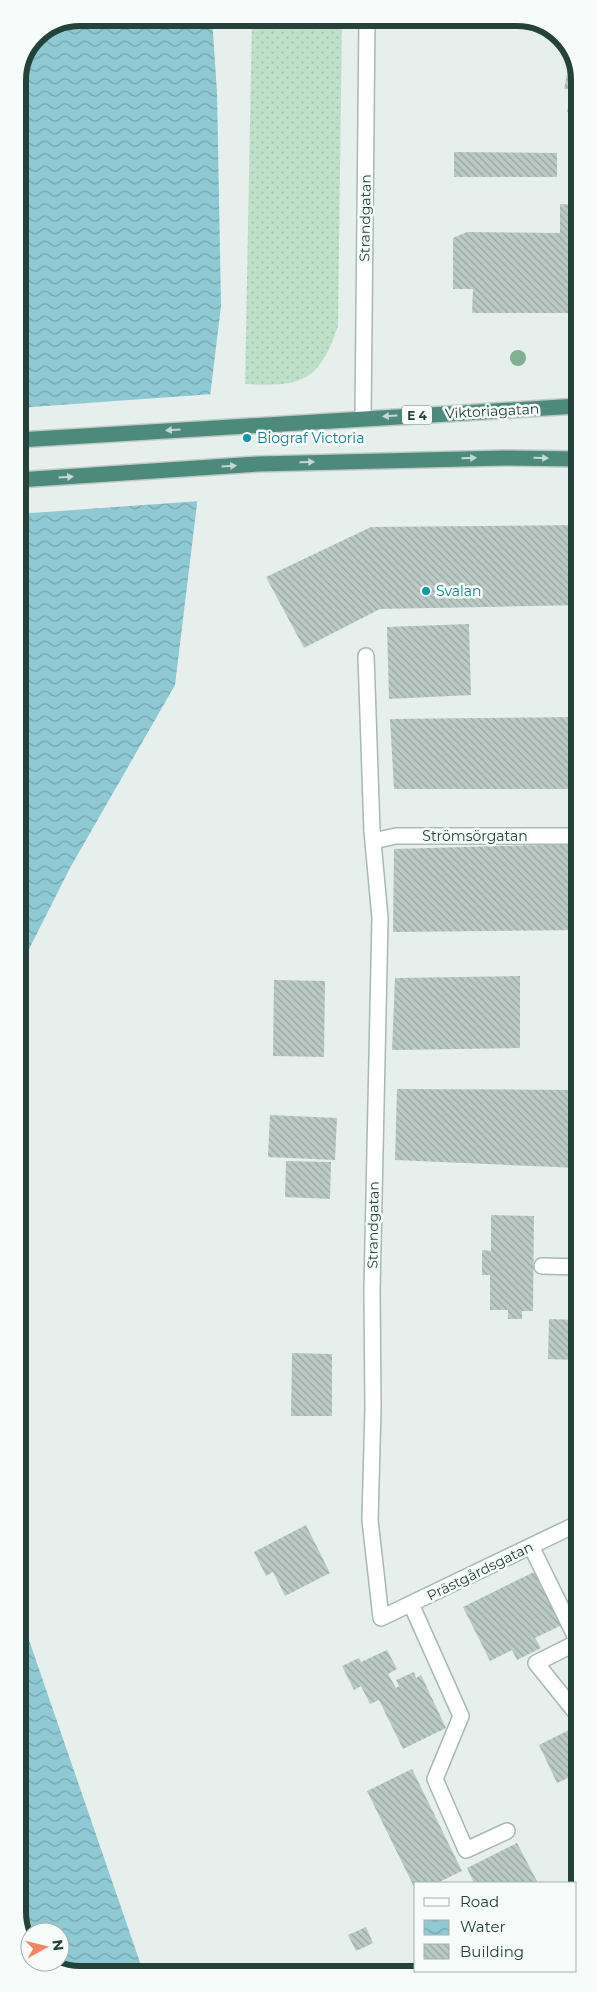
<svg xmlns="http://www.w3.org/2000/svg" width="597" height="1992" font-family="Montserrat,sans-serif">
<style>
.grass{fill:url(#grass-dots)}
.water{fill:url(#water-waves)}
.pier{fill:#e6efeb}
.building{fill:url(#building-back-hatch)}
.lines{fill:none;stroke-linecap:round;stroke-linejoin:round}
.service-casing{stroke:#a8b8b2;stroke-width:18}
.minor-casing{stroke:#a8b8b2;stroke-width:18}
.trunk-casing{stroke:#c2cac8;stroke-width:18}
.service{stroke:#fff;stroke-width:15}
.minor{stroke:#fff;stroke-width:15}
.trunk{stroke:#4c8a7c;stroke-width:15}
.tree{fill:#80af93}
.oneway{fill:#c4d9d4}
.culture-dot{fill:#0f9aa8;stroke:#f7fbf9;stroke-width:2}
.labels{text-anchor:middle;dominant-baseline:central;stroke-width:5;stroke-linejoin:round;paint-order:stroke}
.shield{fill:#f7fbf9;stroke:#637a73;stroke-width:1}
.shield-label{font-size:12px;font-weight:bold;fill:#24423a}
.street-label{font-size:14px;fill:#24423a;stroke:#f7fbf9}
.culture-label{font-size:14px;fill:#0d838f;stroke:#f7fbf9;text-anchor:start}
.rim{fill:none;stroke:#24423a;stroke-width:6}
</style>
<defs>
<pattern id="grass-dots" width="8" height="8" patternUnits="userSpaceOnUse" patternTransform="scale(1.25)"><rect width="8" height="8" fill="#bfe0c8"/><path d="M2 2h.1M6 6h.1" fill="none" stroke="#a4c1ad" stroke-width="1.8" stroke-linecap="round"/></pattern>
<pattern id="water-waves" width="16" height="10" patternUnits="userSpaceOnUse" patternTransform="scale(1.25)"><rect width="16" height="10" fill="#8ec9d4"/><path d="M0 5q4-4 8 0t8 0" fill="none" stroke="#74a5ad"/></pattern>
<pattern id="building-back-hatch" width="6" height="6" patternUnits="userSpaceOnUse" patternTransform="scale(1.25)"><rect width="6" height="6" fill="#bbcac4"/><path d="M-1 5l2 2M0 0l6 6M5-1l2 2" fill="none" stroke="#98a6a0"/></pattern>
</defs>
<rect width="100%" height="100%" fill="#e6efeb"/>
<path class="grass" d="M252,18H342L338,326C319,382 302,387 245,384Z"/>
<path class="water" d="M81,18H212L217,92L221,306L175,685L70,868L18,971V80L36,36Z
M19,1611L144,1974H76L47,1962H60V1932H30V1943L19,1924Z"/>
<path class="pier" d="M213,394L200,501L18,514V408Z"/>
<path class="building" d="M571,55L578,68V115L567,112L572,89H564Z
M454,152L557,153V177H454Z
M560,204L578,205V313H472L473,289H453V238L467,232L560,233Z
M579,525V605L380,609L304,648L266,577L371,527Z
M469,624L471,695L389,699L387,627Z
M579,717V789H394L390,719Z
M579,844V930L393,932L394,849Z
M520,976V1048L392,1050L395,978Z
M274,980L325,981L324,1057L273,1056Z
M397,1089L579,1090V1168L395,1160Z
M270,1115L337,1118L335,1160L268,1157Z
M286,1161L331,1162L330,1199L285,1197Z
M491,1215L534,1216L533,1311H522V1319H508V1310H490V1275H482V1250L491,1251Z
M549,1319L579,1320V1360L548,1359Z
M292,1353L332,1354V1416H291Z
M306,1525L330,1573L285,1596L273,1572L266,1576L254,1552Z
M536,1571L562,1625L535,1638L541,1648L517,1660L512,1650L490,1661L463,1607Z
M387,1650L397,1669L388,1674L396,1688L399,1686L396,1680L414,1672L416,1678L421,1675L446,1728L403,1749L379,1700L370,1704L361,1686L354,1690L342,1666L359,1658L361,1662Z
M579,1725V1773L557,1783L539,1745Z
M412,1769L462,1871L437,1883H416V1891L367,1791Z
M517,1843L538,1883H474L467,1868Z
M366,1927L373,1943L356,1951L348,1935Z
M515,1971H533L529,1973H516Z"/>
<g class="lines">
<g class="service-casing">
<path id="service" d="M366,656L372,831
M542,1266L579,1267
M574,1525L579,1536
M531,1546L578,1642L536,1663L577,1714
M411,1604L461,1716L435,1779L466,1850L507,1831"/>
</g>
<g class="minor-casing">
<path id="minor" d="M363,418L367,18
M372,831L380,918L372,1290L373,1408L370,1520L381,1618L579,1523
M373,841L396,836H579"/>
</g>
<g class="trunk-casing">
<path id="trunk" d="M18,440L578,406
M18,480L258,464L504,458L578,459"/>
</g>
<use href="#service" class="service"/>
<use href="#minor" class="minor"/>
<use href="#trunk" class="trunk"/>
</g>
<circle class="tree" cx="518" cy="358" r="8"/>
<defs><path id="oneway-solid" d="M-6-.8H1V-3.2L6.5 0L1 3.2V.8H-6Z" transform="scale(1.25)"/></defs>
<g class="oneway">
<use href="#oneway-solid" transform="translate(390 416) rotate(177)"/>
<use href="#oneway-solid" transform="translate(173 430) rotate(177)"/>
<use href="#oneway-solid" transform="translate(469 458) rotate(-1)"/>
<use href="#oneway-solid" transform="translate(541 458) rotate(2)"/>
<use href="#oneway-solid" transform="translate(307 462) rotate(-1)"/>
<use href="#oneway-solid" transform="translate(229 466) rotate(-4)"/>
<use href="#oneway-solid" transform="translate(66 477) rotate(-4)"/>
</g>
<g class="culture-dot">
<circle cx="247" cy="438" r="5"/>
<circle cx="426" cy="591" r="5"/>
</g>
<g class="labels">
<rect class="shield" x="402" y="405.5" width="30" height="19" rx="4"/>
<g class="shield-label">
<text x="417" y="415">E 4</text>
</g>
<g class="street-label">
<text transform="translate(365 218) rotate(-89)">Strandgatan</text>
<text transform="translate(492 411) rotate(-3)">Viktoriagatan</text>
<text x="475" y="836">Strömsörgatan</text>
<text transform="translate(373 1225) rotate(-89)">Strandgatan</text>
<text transform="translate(480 1571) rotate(-26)">Prästgårdsgatan</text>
</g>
<g class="culture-label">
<text x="257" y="438">Biograf Victoria</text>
<text x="436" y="591">Svalan</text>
</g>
</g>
<path d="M0 0H597V1992H0ZM80 26H517A54 54 0 0 1 571 80V1912A54 54 0 0 1 517 1966H80A54 54 0 0 1 26 1912V80A54 54 0 0 1 80 26Z" fill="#f7fbf9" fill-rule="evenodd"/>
<path class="rim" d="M80 26H517A54 54 0 0 1 571 80V1912A54 54 0 0 1 517 1966H80A54 54 0 0 1 26 1912V80A54 54 0 0 1 80 26Z"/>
<rect x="414" y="1882" width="162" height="90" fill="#f7fbf9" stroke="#a3b1ad"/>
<rect x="424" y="1898" width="25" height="8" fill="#ffffff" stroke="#a3b1ad"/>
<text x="460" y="1907" font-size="15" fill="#24423a">Road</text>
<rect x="424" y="1920" width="25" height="15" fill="url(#water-waves)" stroke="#a3b1ad"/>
<text x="460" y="1932" font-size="15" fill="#24423a">Water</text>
<rect x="424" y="1944" width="25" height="15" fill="url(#building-back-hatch)" stroke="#a3b1ad"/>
<text x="460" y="1957" font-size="15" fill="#24423a">Building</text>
<g transform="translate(45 1947) rotate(82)"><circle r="24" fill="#f7fbf9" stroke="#a3b1ad"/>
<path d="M0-4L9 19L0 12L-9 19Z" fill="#f4845f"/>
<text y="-8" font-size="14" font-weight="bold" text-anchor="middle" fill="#24423a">N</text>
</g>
</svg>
